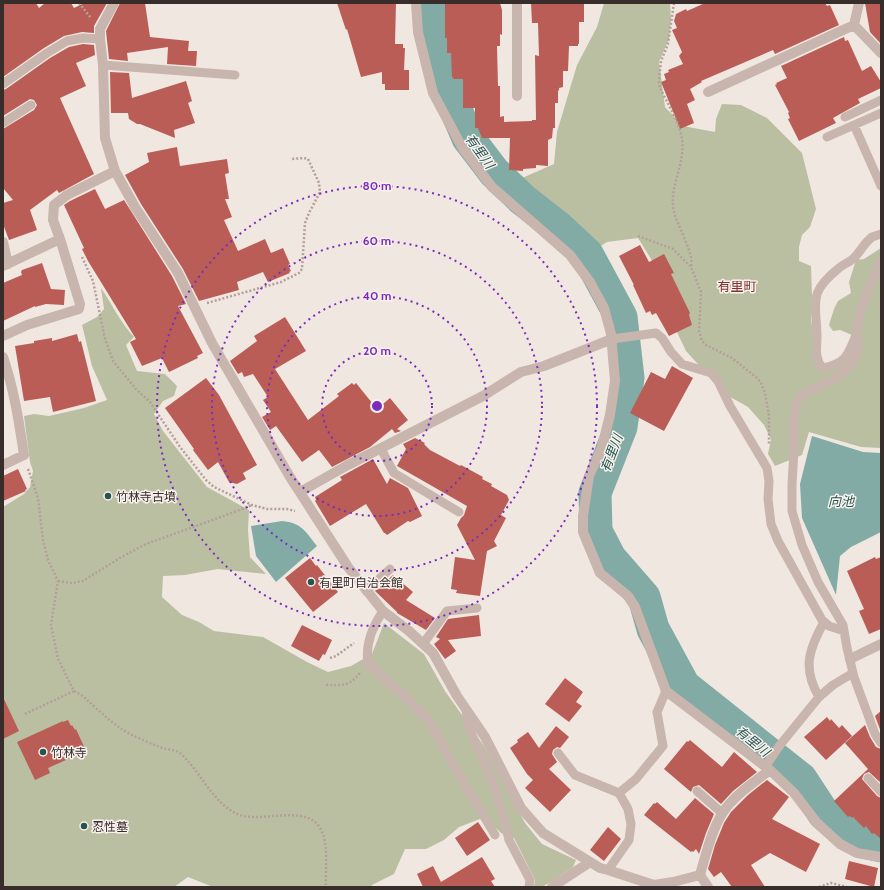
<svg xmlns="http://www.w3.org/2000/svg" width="884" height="890" font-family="Cabin,'Noto Sans JP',sans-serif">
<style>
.green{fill:#babfa2}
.water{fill:#82aba6}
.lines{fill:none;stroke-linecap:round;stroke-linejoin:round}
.river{stroke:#82aba6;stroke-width:33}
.building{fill:#ba5d56}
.path{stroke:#b49f98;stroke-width:2.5;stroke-dasharray:2 2;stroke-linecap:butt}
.lane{stroke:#c8b5ad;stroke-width:9}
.street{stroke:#c8b5ad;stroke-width:10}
.ring{fill:none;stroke:#7b2cbf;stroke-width:2;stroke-dasharray:2 4}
.poi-dot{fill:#255550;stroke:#f9f1ed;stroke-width:1.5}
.labels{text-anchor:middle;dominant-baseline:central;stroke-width:3;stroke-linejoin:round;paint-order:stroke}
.poi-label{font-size:12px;fill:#372d2b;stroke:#f9f1ed;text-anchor:start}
.water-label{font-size:13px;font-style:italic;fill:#255550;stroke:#f9f1ed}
.neighbourhood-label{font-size:13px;fill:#7f322c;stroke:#f9f1ed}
.centre{fill:#7b2cbf;stroke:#f9f1ed;stroke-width:2}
.ring-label{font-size:12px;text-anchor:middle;font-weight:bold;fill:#7b2cbf;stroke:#f9f1ed;stroke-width:3;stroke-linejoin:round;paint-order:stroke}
</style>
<rect width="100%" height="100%" fill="#f1e7e1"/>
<path class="green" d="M604,3H670L671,18L669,39L659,62L665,107L683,126L715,132L716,119L722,104L741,105L767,118L802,153L816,209L810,227L802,235L799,247V261L811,266L812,296L811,320L819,368L842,364L852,335L840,330L833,331L829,325L834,309L838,301L851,293L849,282L856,260L864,259L881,248V448L861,447L809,432L802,455L775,466L768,454L771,439L764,425L748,407L725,394L686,351L677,332L679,304L638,238L607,242L593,251L574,229L518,186L520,179L554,164L557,132L577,65L597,27Z
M101,288C112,304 120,322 134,337L126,345L137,371L165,374L177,386L174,396L163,401L154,414L163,431L207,487L249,510L248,530L250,557L266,574L218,569L185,575L163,576L162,597L182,615L199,622L214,631L263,637L307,662L328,672L351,666L372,654L384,623L424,654L445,691L484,746L525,823L542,844L576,860L573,867L554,880L542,887H534L535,880L514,838L501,833L493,825L480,819L459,827L444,840L426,849H405L394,874L372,885L371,887H213L188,877L174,887H3V507L24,494L30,487L33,471L30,462L24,416L34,414L49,416L84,408L107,400L92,366L82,325L97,317L104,309Z"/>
<path class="water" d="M812,436L863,452L881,453V532L851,547L840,556L836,595L802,518L800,484Z
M282,521C302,523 306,532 317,546L276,582L256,556L251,526Z"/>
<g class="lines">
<path class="river" d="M430,3L438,50L453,103L468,138L494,172L522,199L559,228L587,254L621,317L628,378L621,427L595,493L596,531L610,558L644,597L653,629L684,686L801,779L824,814L844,831L863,842L881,846"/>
</g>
<path class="building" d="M3,3H36L39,8L45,3H71L74,8L84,3H107L94,26V33L82,32L64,36L44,48L3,77Z
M120,3H145L150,37L189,41L188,51H197L196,66L167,64L168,47L127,53L128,61L109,59L106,31Z
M337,3H396L395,44H403V48H405L404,70H409V90H385V84H382V72L361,77L347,29L346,30Z
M445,3H500L502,10V35L500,34V46H497L498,86H500V117L504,116V122L532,121V120H536L535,55L539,56L538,23H532L531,3H584V22H579V44H578V46H569L568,71H563V87L559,88V90L558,91V103H555V128H553L552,138L548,140V166L536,165V168L523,169V171L509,170L510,138H482L478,128H475V108H463V79H454L452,77L451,53H447V38H445Z
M705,3H825L827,6L830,5L839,25L775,54L773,50L701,81L702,82L690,89L695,100L687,104L694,123L680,129L661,82L666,80L664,74L669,72L668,70L683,64L679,56L682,52L672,30L677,28L674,21L676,14L686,9L687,11Z
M865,3H881V44L870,32Z
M844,37L845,41L848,40L862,71L871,66L881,82V88L858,99L860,103L833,118L836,123L799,141L788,119L790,118L788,113L789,112L775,85L777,84L776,83L787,78L781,66Z
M83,44L94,45L95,55L76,63L86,86L60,98L94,174L59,193L57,190L30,210L37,230L9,240L3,224V203L13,200L3,188V129L34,110L37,105L34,100L30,99L3,116V90L6,89L50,58L69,47Z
M110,72L129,73L132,98L186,81L192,101L188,103L195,123L174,130L175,138L140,124H137L129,119L128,113H111Z
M177,147L180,166L227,159L229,173L225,174L229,199H225L232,217L224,220L238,251L265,239L271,253L283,248L290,264L288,265L291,271L289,272L290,273L268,282L263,272L237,282L239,290L199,301L183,269L141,204L125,175L149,162L147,153Z
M95,189L105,209L124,200L172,276L186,304L178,306L203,353L197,356L198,358L169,372L162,358L142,366L130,342L136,339L88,261L82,249L84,248L64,205L70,201Z
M640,245L649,262L664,254L674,273L671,274L690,313L689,315L692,325L669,336L656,313L652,315L650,311L646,313L633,285H634L619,256Z
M42,263L51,289L65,290L64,305L46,304L35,307V306L3,321V283L22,275L21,272L22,270Z
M285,317L306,351L275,369L308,420L339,396L337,394L352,383L354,385L356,383L377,409L390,398L408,420L397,429L401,431L395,433L392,429L370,447L332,467L319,450L302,462L276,426L270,430L262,417L271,412L263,400L268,397L253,374L244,377L242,372L238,374L230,361L257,341L254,336Z
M77,334L79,342L81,341L96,401L53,412L50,397L24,401L15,346L34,343V341L52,338V341Z
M672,366L693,378L664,431L630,413L651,372L665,379Z
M206,378L219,395L257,465L243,473L246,479L237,484L229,482L218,462L208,470L193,450L194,449L165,408Z
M415,438L425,443L424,444L430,450L460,466L461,465L483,477L482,479L492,484L491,486L507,495L509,500L501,515L506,518L494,541L497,546L487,551L480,596L456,593L457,590L451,589L455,557L475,560L457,525L461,518L464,515L467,506L397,466L406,449L403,444Z
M373,459L387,484L390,478L408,488L422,516L410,522L408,521L387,535L385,533H384L366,504L330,526L315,501L316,500L315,497L342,480L340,477Z
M18,469L27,489L25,490L26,491L3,501V476Z
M875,557L876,559L881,557V629L869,634L859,611L864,609L847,571Z
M310,558L316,566L317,565L338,592L313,612L285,578Z
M393,575L413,592L406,600L435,618L426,630L397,613V612L375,591Z
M479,615L481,636L448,640L456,651L445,659L434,644L440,639L436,637L448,619Z
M302,625L332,640L325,655L323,654L319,661L291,646Z
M565,678L583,692L576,702L582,706L569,722L545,704Z
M3,697L19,731L3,739Z
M881,711V732L875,716Z
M827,717L830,721L831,719L839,728L842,725L852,736L826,760L804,737Z
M68,720L71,726L72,725L75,730L76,729L86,751L48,768L50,773L35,780L17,742L63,721V722Z
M865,725L870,737L876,747L881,749V783L869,772L864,774L862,779L877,796L881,798V839L874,833L872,834L866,826L864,828L853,817L852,818L850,816L848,817L834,801L868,769L845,743Z
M556,726L569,737L560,748L557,747L553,750L552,754L557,762L549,769L571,790L550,812L525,788L533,780L527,774L510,748L518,742L517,740L528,732L539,748Z
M690,740L722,767L734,752L757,772L733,791L721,804L699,785L693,787L691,792L664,769L687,741L688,742Z
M767,780L789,797L772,819L820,844L806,872L770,853L751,865L765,887H732L721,872L714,877L708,869L715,845L724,823L731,812L748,795Z
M695,798L714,814L706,833L699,854L696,849L693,852L692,851L691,852L644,815L654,803L655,804L657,802L676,819Z
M478,822L490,840L467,856L455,838Z
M608,827L621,839L604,861L590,850Z
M482,857L495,879L491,881L495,887H423L417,874L433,866L441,882Z
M849,861L878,868L874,887L845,879Z"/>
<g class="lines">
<path class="path" d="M79,3L91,18
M674,3L668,44L661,61L659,81L660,88C667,102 680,124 682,139C686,164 668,187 674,212C677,225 695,255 691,267
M638,236L673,249L691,267L701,292L699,331L702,341L706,345L732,358L757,378L761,383L765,393L769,416V444
M82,257L93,281L105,339L113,361L136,389L150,402L180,447L206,480L214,487L252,505L267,509H287L295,511
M207,303L281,282L299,273L302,269L305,223L309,213L320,192L319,183L308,159L304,158L291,159
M28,469L38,498L43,540L48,560L58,581L51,625L58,659L74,691C83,695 88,701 96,708C107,718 118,728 132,735C141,739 151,744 160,747C166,750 175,749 180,753C200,771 211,800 235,813C258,825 300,804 318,825C330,840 325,868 326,887
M58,581L71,583L83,581L120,558L146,544L221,517L252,505
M330,658L336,656L354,643
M326,685C342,685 349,687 360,673
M25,714L74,691
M819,887L831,883L847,887"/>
<path class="lane" d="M103,65L235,75
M3,84L47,53L67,41L83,38L100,39
M845,117L881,100
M3,123L31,105
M854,125L881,113
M827,137L854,125L881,186
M881,261L866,295L861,309L856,334L858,341V351L851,365L838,376L817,388L804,393L797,401L794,418V450L792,485V511L802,545L818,582L843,625L847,648L854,677L875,734L881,743
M856,335C848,356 845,364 822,368C814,355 817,350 817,336C816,301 808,293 839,268C844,264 850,262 854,258C860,252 865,242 872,237C875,236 878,235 881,234
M612,339L656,333L662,338L671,352L682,364L711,373L718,381L730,406L767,468L769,481L768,499L771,524L778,541L822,620L829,626L844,631
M381,449L394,473L459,512
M366,591L390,569
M383,611C372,627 365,644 368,664L399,691L427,719L440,740L455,768L495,835
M423,644L447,611L477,608
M819,697C802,668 809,649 824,622
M466,709L468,726L488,770L496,792L505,824L509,840L530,880L529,887
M558,753L575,775L619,793L628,809L631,824L629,840L608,870
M765,767L780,745L819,697L833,685L853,673
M868,778L881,792
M697,791L722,813
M619,793L636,779L663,746L657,712L666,691"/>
<path class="street" d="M114,3L100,29V39L103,65L105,138L115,171L135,207L178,273L212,343L290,477L348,567L383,611L409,631L433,653L457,696L485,737L521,808L543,833L600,868L608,870L654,885L673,882L700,875L708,887
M416,3L418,32L433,93L463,149L492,187L570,255L590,282L604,308L611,334L615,381L610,415L602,447L589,476L583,516V532L600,573L628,596L635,607L666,691L770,770L794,793L817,823L840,844L857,853L881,857
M859,3L854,25L881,53
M708,92L854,25
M517,96V3
M3,242L8,264
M3,266L60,239L53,220L54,205L67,195L115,171
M3,336L27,325L79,309L80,304L60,239
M3,357C14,389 19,422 24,455L3,465
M300,492L346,466L483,396L521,372L544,366L612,339
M850,659L881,644
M700,875C705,857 712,829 722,814C731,798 755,781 770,770
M552,887L590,862"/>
</g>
<g class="ring">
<circle cx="377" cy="406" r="55"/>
<circle cx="377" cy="406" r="110"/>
<circle cx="377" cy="406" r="165"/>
<circle cx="377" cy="406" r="220"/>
</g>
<g class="poi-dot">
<circle cx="108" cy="496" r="4"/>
<circle cx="311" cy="582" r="4"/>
<circle cx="43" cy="752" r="4"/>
<circle cx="84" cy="826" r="4"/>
</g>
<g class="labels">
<g class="poi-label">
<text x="116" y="496">竹林寺古墳</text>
<text x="319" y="582">有里町自治会館</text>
<text x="51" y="752">竹林寺</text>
<text x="92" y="826">忍性墓</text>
</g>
<g class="water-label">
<text transform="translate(480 151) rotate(54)">有里川</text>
<text transform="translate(611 453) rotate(-69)">有里川</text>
<text x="841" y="501">向池</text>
<text transform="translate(753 741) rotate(39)">有里川</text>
</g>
<g class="neighbourhood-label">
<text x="737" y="286">有里町</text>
</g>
</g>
<circle cx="377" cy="406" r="6" class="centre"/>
<g class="ring-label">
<text x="377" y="190">80 m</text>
<text x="377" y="245">60 m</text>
<text x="377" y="300">40 m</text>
<text x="377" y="355">20 m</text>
</g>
<rect width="884" height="890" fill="none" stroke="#372d2b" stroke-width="8"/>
</svg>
